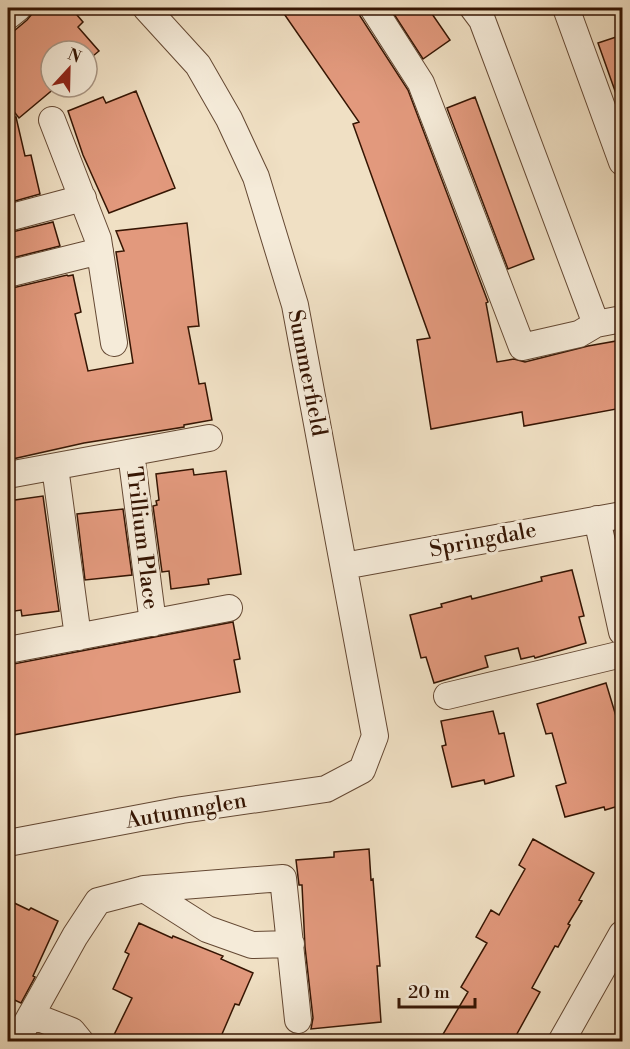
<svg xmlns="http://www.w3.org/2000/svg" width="630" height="1049" font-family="'Libre Bodoni',serif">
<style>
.building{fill:#e2997d;stroke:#351503;stroke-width:1.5}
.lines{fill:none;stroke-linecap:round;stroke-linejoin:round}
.minor-casing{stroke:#644833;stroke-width:28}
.minor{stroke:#f5ebd9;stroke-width:26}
.labels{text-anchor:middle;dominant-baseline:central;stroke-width:6;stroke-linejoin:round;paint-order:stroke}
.street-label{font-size:22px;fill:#351503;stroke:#f5ebd9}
</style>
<rect width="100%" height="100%" fill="#f0e0c4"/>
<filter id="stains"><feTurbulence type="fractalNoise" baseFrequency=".00333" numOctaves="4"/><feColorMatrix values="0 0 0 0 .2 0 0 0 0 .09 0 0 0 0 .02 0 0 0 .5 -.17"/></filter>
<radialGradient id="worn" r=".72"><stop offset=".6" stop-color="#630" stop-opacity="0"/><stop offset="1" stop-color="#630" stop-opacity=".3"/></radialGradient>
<path class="building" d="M37,8H71L83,22L78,27L99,51L87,61V51H51V87H56L19,118L8,104V36L27,20Z
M280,8H358L360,16L408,90L488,302L486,303L497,362L514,359L525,362L588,346L622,340V408L524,426L522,412L431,429L417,340L430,338L353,124L359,122Z
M390,8H428L450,40L423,59Z
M622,35V104L620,105L598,43Z
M136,91L175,188L109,213L83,155L68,111L103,97L106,103Z
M475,97L534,259L508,269L447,108Z
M8,117H16L25,156L31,155L40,194L8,203Z
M53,222L60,246L8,259V233Z
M187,223L199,326L188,327L199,384L205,383L212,420L184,425V427L84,443L8,460V289L67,275L68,276L73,275L81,312L75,314L88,371L133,363L116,252L124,251L116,231Z
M193,469L194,475L226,471L241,574L208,579L209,584L171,589L169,571L162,572L153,506L157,505L156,501L159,500L156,474Z
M43,496L59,611L22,616L21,610L8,612V501Z
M123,509L132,575L85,580L77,514Z
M572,570L584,616L579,617L586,643L535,658L534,656L521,659L518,648L485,656L488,667L434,683L426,657L421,658L410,615L442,607L441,604L471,596L472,599L542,581L541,577Z
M233,622L240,659L234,660L240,692L8,736V665Z
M606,683L622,736V805L605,810L604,807L565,817L556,786L566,783L552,733L546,734L537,704Z
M493,711L499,734L504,733L514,776L485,784L484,780L452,787L442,746L446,745L441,721Z
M533,839L594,873L579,900L582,901L568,924L570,925L558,947L555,946L532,988L540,992L513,1041H439L468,992L461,987L487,943L476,937L491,910L499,915L525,869L519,865Z
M369,849L371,880L373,879L380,966H377L381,1022L311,1029L313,1018L305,947L302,885H299L296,860L334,857V852Z
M8,900L29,910L31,908L58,921L33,976L35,977L21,1003L8,997Z
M139,923L172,938L173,936L223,956L221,959L253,973L239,1005L235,1004L219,1041H111L132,998L113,989L129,954L125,952Z"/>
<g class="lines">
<g class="minor-casing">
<path id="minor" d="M373,8L421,83L522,347L579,334L596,324
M473,8L482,20L596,324L622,319
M566,8L622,162
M8,16L18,8
M52,120L98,239L114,343
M8,218L83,198
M8,274L100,251
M131,453L153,623
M55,467L78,637
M8,475L209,438
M597,519L622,632
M344,566L622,515
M8,650L229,608
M447,696L622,654
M8,843L182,810L326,789L362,770L375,736L295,305L256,177L229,119L198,65L146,8
M144,889L207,929L252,945L291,944
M31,1015L72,1031L81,1042
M16,1042L75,936L98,901L144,889L283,878L298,1020
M561,1042L622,934"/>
</g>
<use href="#minor" class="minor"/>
</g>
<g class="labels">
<g class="street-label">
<text transform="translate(307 373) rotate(79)">Summerfield</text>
<text transform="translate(142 538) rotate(83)">Trillium Place</text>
<text transform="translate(483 540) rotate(-11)">Springdale</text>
<text transform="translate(186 811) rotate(-10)">Autumnglen</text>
</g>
</g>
<rect width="630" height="1049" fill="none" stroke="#f0e0c4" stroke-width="30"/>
<rect x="9" y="9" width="612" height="1031" fill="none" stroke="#351503" stroke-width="3"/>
<rect x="15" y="15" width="600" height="1019" fill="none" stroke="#351503" stroke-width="1.5"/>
<g transform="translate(69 69) rotate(22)"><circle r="28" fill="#f5ebd9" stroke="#a89583" stroke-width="1.5"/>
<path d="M0-4.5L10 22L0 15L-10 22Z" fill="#8f2418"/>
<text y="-9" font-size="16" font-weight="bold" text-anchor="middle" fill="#351503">N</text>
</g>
<path d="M399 998v9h76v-9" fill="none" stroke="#351503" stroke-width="3"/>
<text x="408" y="998" font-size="18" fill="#351503" stroke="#f5ebd9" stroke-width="4.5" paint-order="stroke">20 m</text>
<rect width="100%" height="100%" filter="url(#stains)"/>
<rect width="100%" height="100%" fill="url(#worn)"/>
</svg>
